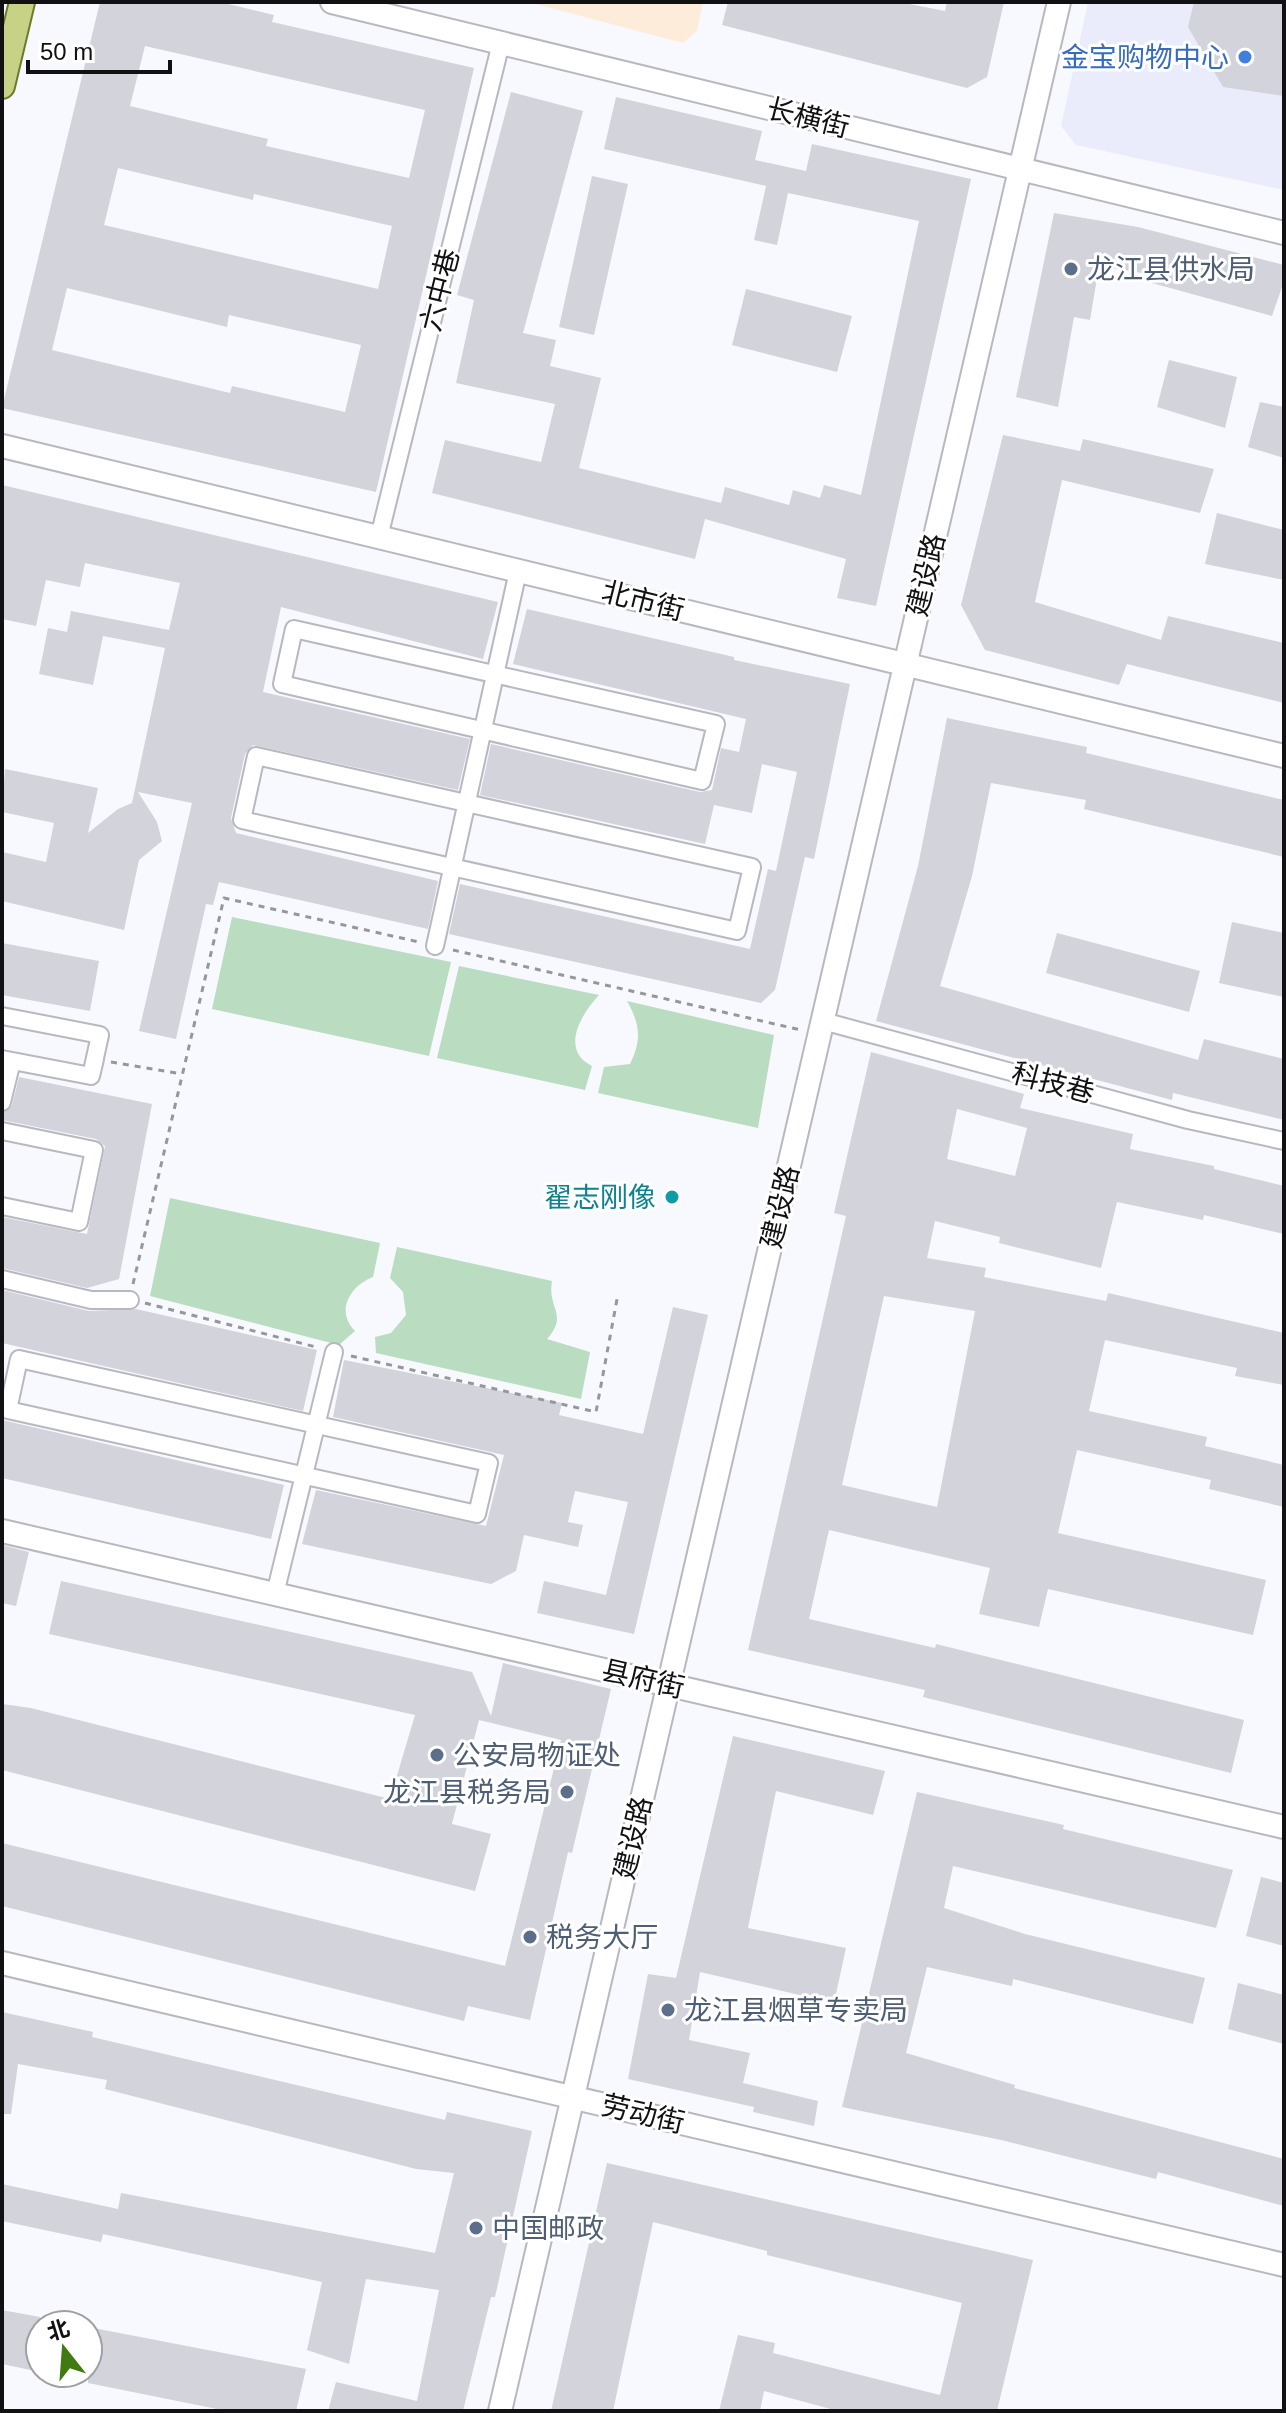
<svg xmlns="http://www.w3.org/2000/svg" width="1286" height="2413" font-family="Arial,'Noto Sans SC',sans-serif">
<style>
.built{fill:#eaecfc}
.medical{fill:#feecdb}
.green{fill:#badcc0}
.building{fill:#d2d3db;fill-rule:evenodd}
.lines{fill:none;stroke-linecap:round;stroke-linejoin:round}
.street-casing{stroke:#b7b8c0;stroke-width:20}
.secondary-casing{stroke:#b7b8c0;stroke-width:26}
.primary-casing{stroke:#6f7b2b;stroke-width:28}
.path{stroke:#96979b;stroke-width:3;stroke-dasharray:6 6;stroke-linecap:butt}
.street{stroke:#fff;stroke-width:16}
.secondary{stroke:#fff;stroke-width:22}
.primary{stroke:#c7d287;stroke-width:24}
.shop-dot{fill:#3f7fe0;stroke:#fff;stroke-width:3}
.service-dot{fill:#5c6f8a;stroke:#fff;stroke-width:3}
.culture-dot{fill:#0f9aa8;stroke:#fff;stroke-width:3}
.labels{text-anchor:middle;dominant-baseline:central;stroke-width:6;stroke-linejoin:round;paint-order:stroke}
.shop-label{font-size:28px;fill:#366cbe;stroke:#fff;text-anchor:end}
.street-label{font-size:28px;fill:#111114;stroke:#fff}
.service-label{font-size:28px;fill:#4e5e75;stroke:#fff;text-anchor:start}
.culture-label{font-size:28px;fill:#0d838f;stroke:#fff;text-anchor:end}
</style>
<rect width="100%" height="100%" fill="#f8f9fe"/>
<path class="built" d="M1088,2H1284V190L1076,145L1061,126Z"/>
<path class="medical" d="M528,2H703L697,31L683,43Z"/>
<path class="green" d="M232,917L451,962L429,1056L212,1009Z
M459,966L599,995C582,1013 559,1050 592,1066L585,1090L437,1058Z
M627,1001L774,1035L758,1128L598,1093L604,1067L630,1064C642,1040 640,1024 627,1001Z
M170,1198L380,1243L373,1277C350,1286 335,1311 355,1331L339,1345L150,1296Z
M397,1247L552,1281C547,1309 569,1314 547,1339L590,1352L581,1399L376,1353L375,1337L391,1333L406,1315L403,1292L390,1278Z"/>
<path class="building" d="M100,2H220L274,15L272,22L474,68L376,492L2,408ZM145,46L425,110L409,178L266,146L268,139L130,106ZM118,168L253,200L254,194L392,226L378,289L104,225ZM67,288L227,327L229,315L361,345L345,412L232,386L230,393L52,350Z
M728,2H899L945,11L947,2H1004L987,77L967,88L722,25Z
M1194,2H1284V96L1223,87L1188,27Z
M511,92L583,111L523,333L556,340L550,366L601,378L579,468L721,503L725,487L789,505L793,490L820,498L824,485L861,495L919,221L788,193L777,245L754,240L766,186L604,149L616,97L762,131L755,160L806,171L812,144L971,179L876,606L837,598L846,559L705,519L695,559L432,493L445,440L541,462L555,404L456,383L474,300L457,295Z
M592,176L628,184L594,335L559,327Z
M1054,213L1138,227L1284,265V281L1272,316L1141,280L1142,273L1099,266L1090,320L1074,317L1058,407L1016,397Z
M746,289L852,316L837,372L732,345Z
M1169,360L1237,377L1225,428L1157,407Z
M1260,402L1284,407V458L1248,447Z
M1003,435L1080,451L1083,439L1214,469L1200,513L1062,480L1035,602L1161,640L1168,616L1284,643V703L1127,664L1119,685L985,650L961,605Z
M2,485L498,602L483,659L281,607L263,692L470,739L458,790L253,745L245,754L231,818L236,833L438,881L428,929L219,882L213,905L206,904L176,1039L139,1031L192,803L138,792L157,822L162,841L139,860L124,930L2,901V852L46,862L54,823L2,812L5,769L98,788L88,833L118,809L132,803L165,648L103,636L93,685L39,674L48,628L67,632L71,611L169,630L180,583L85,563L80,587L46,580L36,626L2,619Z
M1217,513L1284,530V580L1205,564Z
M527,609L734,657V660L850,684L814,859L805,857L775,990L761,1003L449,934L460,884L750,949L768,869L776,871L797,772L762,764L752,813L714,805L705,844L480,795L491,744L700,792L712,790L721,748L739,752L746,719L513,664Z
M947,718L1087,747L1086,753L1284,800V857L1084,809L1086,800L991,783L972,876L940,986L1198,1060L1204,1039L1284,1059V1120L1173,1093L1172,1100L876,1021L918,866Z
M1232,922L1284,933V997L1219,983Z
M1057,933L1200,971L1189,1012L1046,973Z
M2,943L99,961L90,1011L2,995Z
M871,1052L1024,1094L1020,1108L1133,1134L1130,1149L1214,1166V1169L1284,1186V1234L1204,1215L1203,1220L1117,1202L1101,1268L999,1243L1000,1237L935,1221L927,1258L986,1268L984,1277L1106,1301L1108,1293L1284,1333V1385L1235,1376L1237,1368L1105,1340L1089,1411L1207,1437L1205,1446L1284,1465V1507L1209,1489L1211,1480L1077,1450L1058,1533L1266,1580L1253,1635L1048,1589L1039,1627L979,1614L990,1568L829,1530L809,1619L935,1648L936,1644L1244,1720L1231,1773L923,1697L925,1690L748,1650L846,1216L834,1213ZM957,1109L1027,1128L1015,1176L947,1159ZM884,1296L975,1311L937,1507L842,1485Z
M19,1077L152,1104L119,1279L87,1288L2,1268V1217L87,1234L105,1146L96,1139L2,1120V1113L12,1105Z
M2,1290L89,1311L136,1309L317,1350L303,1411L2,1343Z
M673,1307L708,1315L634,1634L537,1613L544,1581L606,1595L628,1502L575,1491L568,1522L583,1525L578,1547L524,1535L516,1571L491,1584L302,1544L316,1490L486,1526L504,1455L333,1417L344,1360L562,1403L559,1415L643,1434Z
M2,1420L284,1485L271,1539L2,1478Z
M2,1545L29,1552L16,1606L2,1603Z
M61,1581L472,1672L491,1716L503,1663L611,1689L572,1853L568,1852L530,2020L468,2006L464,2021L2,1906V1843L505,1966L561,1740L479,1720L452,1824L491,1834L475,1891L2,1770V1704L31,1708L390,1799L415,1715L49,1634Z
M733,1736L885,1771L873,1815L776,1791L748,1928L846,1948L834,2003L700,1972L689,2040L750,2053L743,2083L818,2101L814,2126L753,2112L754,2107L628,2079L648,1974L676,1978Z
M917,1792L1064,1825L1063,1829L1233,1870L1216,1928L953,1866L944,1908L1025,1934L1205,1978L1193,2024L1013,1979L1012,1986L927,1967L906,2053L1015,2085L1014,2088L1284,2159V2206L1158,2172L1156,2179L1001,2140L842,2107Z
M1261,1877L1284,1883V1946L1246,1936Z
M1238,1983L1284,1995V2044L1228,2029Z
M2,2012L93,2032L92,2037L445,2120L447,2112L532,2131L495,2297H491L463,2411H328L336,2382L417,2401L439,2290L366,2279L349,2364L307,2350L322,2282L103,2234L101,2242L2,2221V2184L118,2209L121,2193L435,2253L454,2173L416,2169L105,2089L107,2080L18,2064L11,2114H2Z
M607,2163L1033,2260L997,2411H838L764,2391L760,2411H719L738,2335L775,2343L773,2353L940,2395L962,2303L767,2255V2251L653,2222L613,2411H551Z
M2,2310L40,2317V2372L2,2364Z
M88,2327L306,2369L296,2411H227L88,2383Z"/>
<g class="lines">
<g class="street-casing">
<path id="street" d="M379,537L501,43
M294,629L716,724L702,781L282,684Z
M256,756L752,867L737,931L242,820Z
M435,946L518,571
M2,1016L100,1035L91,1076L95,1059
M823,1021L1188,1120L1284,1141
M2,1059L91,1076
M2,1102L12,1061
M2,1131L94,1150L79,1222L2,1206
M2,1279L91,1300H130
M19,1359L489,1463L477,1514L8,1410Z
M275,1594L334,1352"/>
</g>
<g class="secondary-casing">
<path id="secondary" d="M332,2L1284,233
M2,446L1284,756
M2,1531L1284,1827
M2,1963L1284,2265
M500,2411L1059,2"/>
</g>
<g class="primary-casing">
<path id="primary" d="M2,86L22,2"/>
</g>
<path class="path" d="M453,950L801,1030
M111,1062L182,1074
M133,1284L224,898L419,942
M145,1303L316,1347
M351,1356L596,1412L618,1294"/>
<use href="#street" class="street"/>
<use href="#secondary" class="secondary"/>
<use href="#primary" class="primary"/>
</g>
<circle class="shop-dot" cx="1245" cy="57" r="8"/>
<g class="service-dot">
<circle cx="1071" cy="269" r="8"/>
<circle cx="437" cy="1755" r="8"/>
<circle cx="567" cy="1792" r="8"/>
<circle cx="530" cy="1937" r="8"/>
<circle cx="668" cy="2010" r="8"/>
<circle cx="476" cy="2228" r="8"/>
</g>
<circle class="culture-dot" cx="672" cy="1197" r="8"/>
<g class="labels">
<g class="shop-label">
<text x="1229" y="57">金宝购物中心</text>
</g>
<g class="street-label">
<text transform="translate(808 118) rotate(14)">长横街</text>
<text transform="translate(440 290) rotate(-76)">六中巷</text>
<text transform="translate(926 575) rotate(-77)">建设路</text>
<text transform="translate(643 601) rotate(14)">北市街</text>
<text transform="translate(1053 1083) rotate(15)">科技巷</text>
<text transform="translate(780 1207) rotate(-77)">建设路</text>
<text transform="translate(643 1679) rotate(13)">县府街</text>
<text transform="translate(633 1838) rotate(-77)">建设路</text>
<text transform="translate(643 2114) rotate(13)">劳动街</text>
</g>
<g class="service-label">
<text x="1087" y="269">龙江县供水局</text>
<text x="453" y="1755">公安局物证处</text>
<text x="551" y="1792" text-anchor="end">龙江县税务局</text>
<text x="546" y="1937">税务大厅</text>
<text x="684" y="2010">龙江县烟草专卖局</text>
<text x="492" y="2228">中国邮政</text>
</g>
<g class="culture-label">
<text x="656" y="1197">翟志刚像</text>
</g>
</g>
<rect width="1286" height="2413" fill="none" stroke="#111114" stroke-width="8"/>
<g transform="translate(64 2349) rotate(343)"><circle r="38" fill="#ffffff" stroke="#a0a0a1" stroke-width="2"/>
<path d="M0-6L14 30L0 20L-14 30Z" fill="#407a11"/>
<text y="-12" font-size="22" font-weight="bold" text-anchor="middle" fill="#111114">北</text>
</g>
<path d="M28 60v12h142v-12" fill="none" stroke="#111114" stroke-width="4"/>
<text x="40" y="60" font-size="24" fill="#111114" stroke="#ffffff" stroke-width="6" paint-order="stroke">50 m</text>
</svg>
